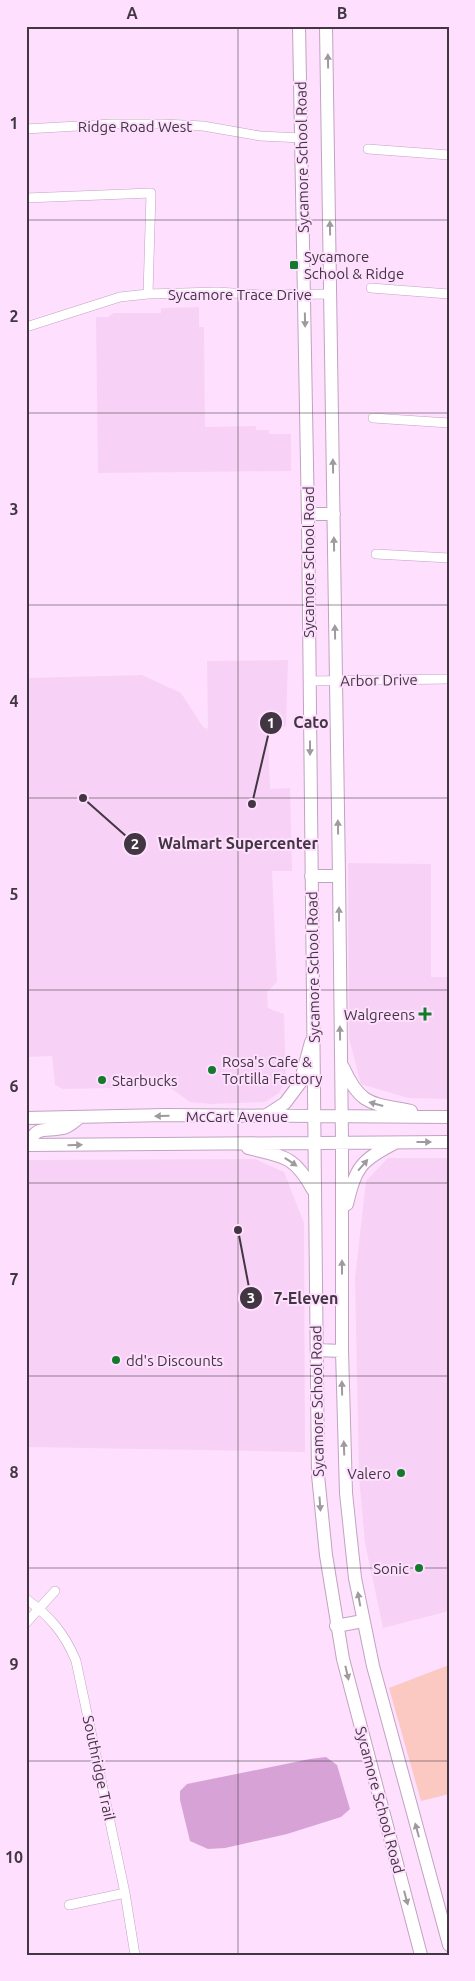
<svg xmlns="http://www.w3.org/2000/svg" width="475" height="1981" font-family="Ubuntu,sans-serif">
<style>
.built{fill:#f7d2f6}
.green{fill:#fcc9c2}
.water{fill:#d7a3d7}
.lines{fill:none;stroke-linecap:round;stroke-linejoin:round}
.street-casing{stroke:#c1a3c0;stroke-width:10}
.secondary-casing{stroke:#c1a3c0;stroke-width:14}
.street{stroke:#fff;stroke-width:9}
.secondary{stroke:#fff;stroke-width:12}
.oneway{fill:#a09aa0}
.grid{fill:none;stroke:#423642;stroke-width:1;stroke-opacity:0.55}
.poi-dot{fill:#137a2d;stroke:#fedffe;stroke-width:2}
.labels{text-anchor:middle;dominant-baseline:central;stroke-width:4;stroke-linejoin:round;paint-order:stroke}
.street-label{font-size:15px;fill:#423642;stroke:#fedffe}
.poi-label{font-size:15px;fill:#423642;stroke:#fedffe;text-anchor:start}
.leader{fill:none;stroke:#423642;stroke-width:2}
.callout-dot{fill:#423642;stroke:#fedffe;stroke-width:2}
.mark-label{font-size:15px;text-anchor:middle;font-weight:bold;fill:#fff}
.callout-label{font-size:16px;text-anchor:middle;font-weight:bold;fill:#423642;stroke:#fedffe;stroke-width:4;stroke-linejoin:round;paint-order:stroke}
.neatline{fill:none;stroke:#423642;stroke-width:2}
.grid-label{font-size:16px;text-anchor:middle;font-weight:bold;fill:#423642}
</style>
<rect width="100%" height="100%" fill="#fedffe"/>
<path class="built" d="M199,307V327H204L205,427L256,426V430H269V434H291V471L98,473L96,317H109L110,315L114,313H161V308Z
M288,660L286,726L268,731L270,789L290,788L292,871H272L277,982L267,992L268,1008L284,1014L286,1079L279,1093L265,1102L213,1104L190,1102L169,1087L63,1089L55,1085L52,1056L26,1057V678L142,675L181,693L203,727L208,729L207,661Z
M348,863L431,864V977H449V1099L408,1098L361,1084L349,1038Z
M388,1158H449V1611L383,1628L365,1543L359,1477L355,1278L366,1181Z
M255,1159L284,1172L304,1223L305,1452L26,1447V1160Z"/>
<path class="green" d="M449,1665V1794L421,1801L389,1688Z"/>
<path class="water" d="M326,1757L337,1765L350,1809L341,1817L287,1834L225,1848L208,1849L190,1841L180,1800V1791L187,1784L310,1759Z"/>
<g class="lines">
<g class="street-casing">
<path id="street" d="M26,129L112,124H163L203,126L260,136L302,138
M368,149L449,155
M26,198L151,193L148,294
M371,288L449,294
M26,327L120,297L148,294L217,292L262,295L331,294
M373,418L449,423
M376,554L449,558
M309,681L449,679
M26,1599C50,1616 65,1634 76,1661L125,1893L135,1955
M26,1623L55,1591
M69,1905L125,1893"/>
</g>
<g class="secondary-casing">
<path id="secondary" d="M299,26L308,519L318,1475L326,1555L343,1659L421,1955
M326,26L339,876L342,1142V1351L346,1493L355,1578L373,1666L449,1945
M308,514H334
M311,876H339
M343,1067C361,1107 372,1103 411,1111
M265,1116L285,1103L300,1083L311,1042
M26,1118L166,1115L449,1117
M26,1145L449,1142
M29,1145C35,1124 47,1132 63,1128C69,1127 75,1121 80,1117
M248,1148C284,1157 294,1155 313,1190
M347,1204C356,1167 360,1161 395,1143
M317,1350L342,1351
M336,1626L363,1621"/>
</g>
<use href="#street" class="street"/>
<use href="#secondary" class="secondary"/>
</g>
<defs><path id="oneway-solid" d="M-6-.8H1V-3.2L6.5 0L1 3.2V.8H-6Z" transform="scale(1.25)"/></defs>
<g class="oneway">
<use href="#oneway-solid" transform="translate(328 61) rotate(-91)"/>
<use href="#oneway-solid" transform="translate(330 228) rotate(-91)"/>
<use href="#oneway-solid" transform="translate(305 320) rotate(89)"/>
<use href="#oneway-solid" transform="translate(333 466) rotate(-91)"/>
<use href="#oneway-solid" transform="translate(334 544) rotate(-91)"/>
<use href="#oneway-solid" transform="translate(335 632) rotate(-91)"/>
<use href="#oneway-solid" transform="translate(310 748) rotate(90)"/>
<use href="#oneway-solid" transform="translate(338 827) rotate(-91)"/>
<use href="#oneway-solid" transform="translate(339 914) rotate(-90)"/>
<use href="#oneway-solid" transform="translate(340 1033) rotate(-91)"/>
<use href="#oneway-solid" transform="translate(376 1104) rotate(-165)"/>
<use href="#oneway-solid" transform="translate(162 1116) rotate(179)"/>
<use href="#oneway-solid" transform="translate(424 1142)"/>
<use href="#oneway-solid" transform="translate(75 1145) rotate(-1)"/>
<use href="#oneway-solid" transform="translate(291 1162) rotate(34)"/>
<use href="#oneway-solid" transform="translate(363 1165) rotate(-49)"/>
<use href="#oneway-solid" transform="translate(342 1267) rotate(-90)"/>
<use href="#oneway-solid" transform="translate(342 1388) rotate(-91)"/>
<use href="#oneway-solid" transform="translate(344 1448) rotate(-92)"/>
<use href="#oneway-solid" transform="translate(320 1504) rotate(86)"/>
<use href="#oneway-solid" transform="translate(359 1599) rotate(-100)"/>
<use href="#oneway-solid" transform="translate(347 1673) rotate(77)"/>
<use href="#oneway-solid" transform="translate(417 1830) rotate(-105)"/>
<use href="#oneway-solid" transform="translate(406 1898) rotate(75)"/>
</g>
<path class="grid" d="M238,26V1955M26,220H449M26,413H449M26,605H449M26,798H449M26,990H449M26,1183H449M26,1376H449M26,1568H449M26,1761H449"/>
<g class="poi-dot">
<rect x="289" y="260" width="10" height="10" rx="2.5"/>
<path d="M422.5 1006.5h5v5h5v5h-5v5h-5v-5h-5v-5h5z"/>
<circle cx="212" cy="1070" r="5"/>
<circle cx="102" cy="1080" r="5"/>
<circle cx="116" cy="1360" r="5"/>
<circle cx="401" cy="1473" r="5"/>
<circle cx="419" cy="1568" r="5"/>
</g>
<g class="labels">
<g class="street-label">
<text x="135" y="126">Ridge Road West</text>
<text transform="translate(302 157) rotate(-91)">Sycamore School Road</text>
<text x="240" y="294">Sycamore Trace Drive</text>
<text transform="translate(308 562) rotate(-90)">Sycamore School Road</text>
<text transform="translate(379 680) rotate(-1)">Arbor Drive</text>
<text transform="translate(313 967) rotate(-91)">Sycamore School Road</text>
<text x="237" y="1116">McCart Avenue</text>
<text transform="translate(317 1401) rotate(-91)">Sycamore School Road</text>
<text transform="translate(99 1768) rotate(78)">Southridge Trail</text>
<text transform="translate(380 1800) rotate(75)">Sycamore School Road</text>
</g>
<g class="poi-label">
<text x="304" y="256">Sycamore<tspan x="304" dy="17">School &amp; Ridge</tspan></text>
<text x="415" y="1014" text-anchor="end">Walgreens</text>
<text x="222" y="1061">Rosa's Cafe &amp;<tspan x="222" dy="17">Tortilla Factory</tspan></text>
<text x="112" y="1080">Starbucks</text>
<text x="126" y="1360">dd's Discounts</text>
<text x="391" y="1473" text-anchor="end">Valero</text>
<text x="409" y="1568" text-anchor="end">Sonic</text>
</g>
</g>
<path class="leader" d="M252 804L271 723M83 798L135 844M238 1230L251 1298"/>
<g class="callout-dot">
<circle cx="252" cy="804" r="5"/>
<circle cx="83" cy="798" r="5"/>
<circle cx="238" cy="1230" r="5"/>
<circle cx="271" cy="723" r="12"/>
<circle cx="135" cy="844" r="12"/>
<circle cx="251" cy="1298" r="12"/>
</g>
<g class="mark-label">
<text x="271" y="728">1</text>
<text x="135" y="849">2</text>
<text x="251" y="1303">3</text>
</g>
<g class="callout-label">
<text x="311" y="728">Cato</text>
<text x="238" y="849">Walmart Supercenter</text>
<text x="306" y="1304">7-Eleven</text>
</g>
<rect width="475" height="1981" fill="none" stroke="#fedffe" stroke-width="55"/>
<rect x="28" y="28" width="420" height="1926" class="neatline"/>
<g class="grid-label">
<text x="132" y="19">A</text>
<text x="342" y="19">B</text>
<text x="14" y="129">1</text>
<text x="14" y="322">2</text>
<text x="14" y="515">3</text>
<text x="14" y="707">4</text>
<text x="14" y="900">5</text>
<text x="14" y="1092">6</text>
<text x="14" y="1285">7</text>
<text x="14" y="1478">8</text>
<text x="14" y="1670">9</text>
<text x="14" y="1863">10</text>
</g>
</svg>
